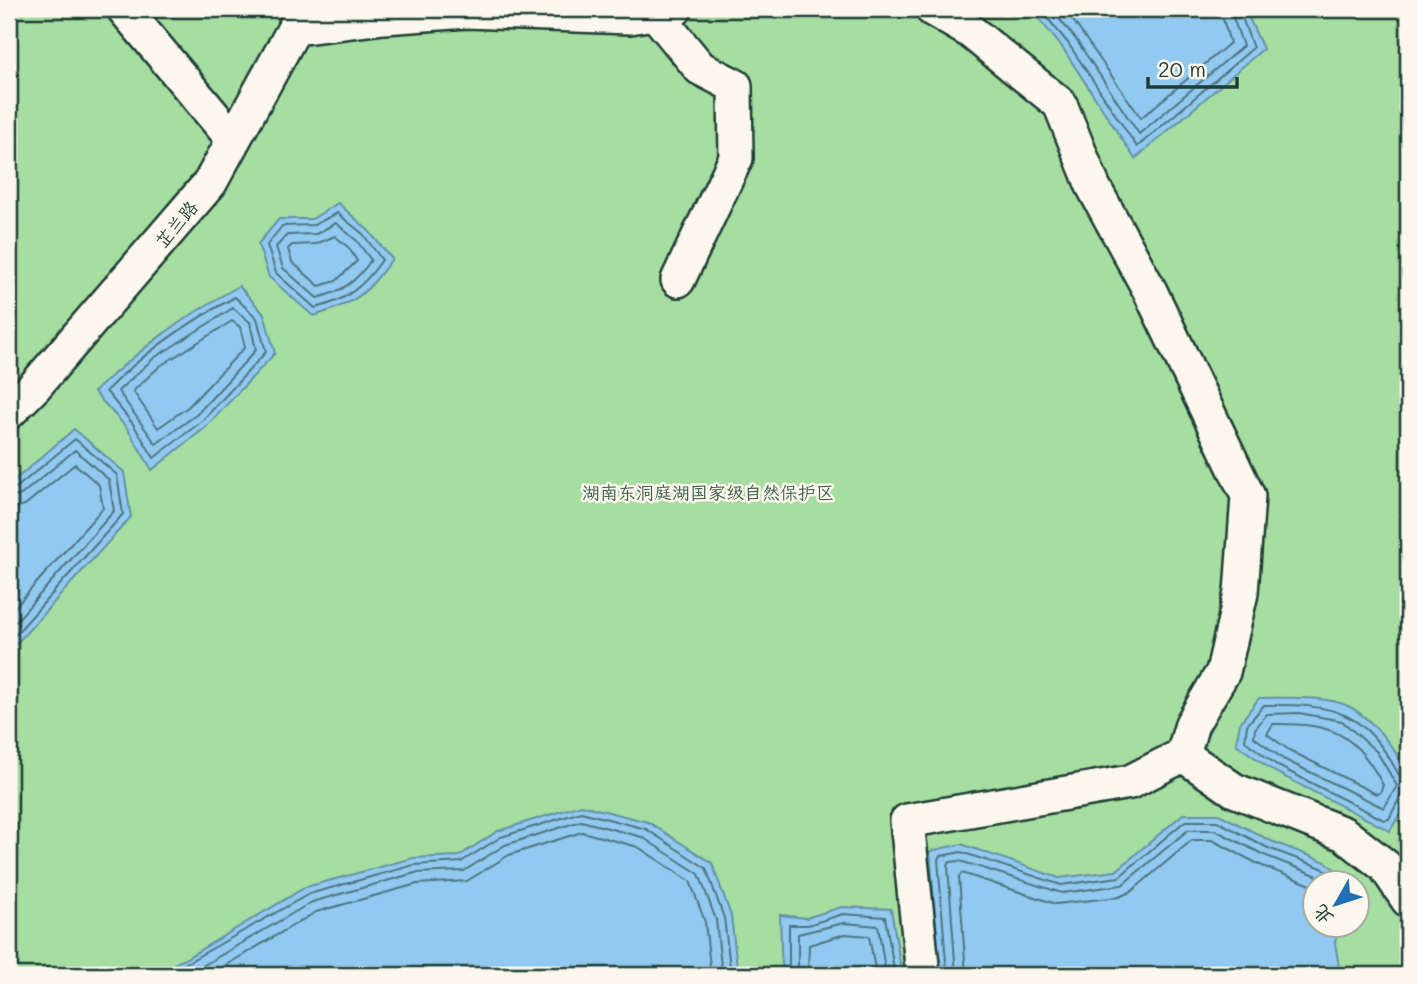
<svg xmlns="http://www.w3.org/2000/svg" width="1417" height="984" font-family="Mali,'LXGW WenKai TC',sans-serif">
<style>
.green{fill:#a6dda1;stroke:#628d6a;stroke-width:2;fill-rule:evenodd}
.water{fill:#92c9f1;stroke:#6491a5;stroke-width:2}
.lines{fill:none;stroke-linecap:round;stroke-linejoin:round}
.shore{stroke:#4d7580;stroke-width:2}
.minor-casing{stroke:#1f3d34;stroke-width:38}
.minor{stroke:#fbf7ec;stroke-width:33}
.labels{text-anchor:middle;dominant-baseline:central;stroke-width:5;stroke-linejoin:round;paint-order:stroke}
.street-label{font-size:18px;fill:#1f3d34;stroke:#fbf7ec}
.park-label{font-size:18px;fill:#3a5d4a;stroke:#fbf7ec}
</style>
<rect width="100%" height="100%" fill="#faedde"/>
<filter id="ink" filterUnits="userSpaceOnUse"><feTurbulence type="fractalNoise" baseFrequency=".0143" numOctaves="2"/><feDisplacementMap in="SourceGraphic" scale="14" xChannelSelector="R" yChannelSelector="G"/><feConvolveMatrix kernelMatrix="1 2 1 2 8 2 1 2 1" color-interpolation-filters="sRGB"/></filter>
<g filter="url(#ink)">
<path class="green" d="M9,9H1408V975H9ZM1316,883H1358V925H1316Z"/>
<path class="water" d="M1031,9H1245L1263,49L1135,159L1062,47Z
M338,203L368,230L392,259C365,295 357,303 313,316L269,277L258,244L279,219H312Z
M239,286L264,314L275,353L206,427L152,470L127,428L94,392C142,347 182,318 239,286Z
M74,429L124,472L131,517L9,652V485Z
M1259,698C1284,698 1328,695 1350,707C1374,720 1417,768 1407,798C1404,809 1396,820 1390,831L1275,772L1236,744L1240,723Z
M581,805L648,822L712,863L731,916L738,975H148L183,960L306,887L413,858L459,856L498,831Z
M1183,814H1219L1271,841L1326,862L1350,882L1316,883V925H1341L1335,942L1340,974L940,975L930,851L961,844L1059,878L1116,871Z
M842,907L891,909L902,975H782L780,915L806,918Z"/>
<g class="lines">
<path class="shore" d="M1040,9L1068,43L1137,147L1253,48L1239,9
M1051,9L1075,38L1139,134L1243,46L1230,9
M1065,9L1141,118L1230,43L1220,9
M337,213L363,234L382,260C364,286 346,301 315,308L276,273L267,245L282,226L314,225Z
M336,223L357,241L371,260C357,281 342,292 317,298L283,268L276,247L287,235L316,234Z
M335,236L349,248L357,261L336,281L319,286L292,262L288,249L292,245L316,244Z
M235,297L257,318L266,352L202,421L154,458L133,424L106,391C144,352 187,323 235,297Z
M233,308L250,322L256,350L196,415L156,444L118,391L154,358Z
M232,321L240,327L245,347L188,407L158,428L133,391L160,366Z
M9,489L16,488L75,439L117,475L123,514L9,642
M9,498L21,495L75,450L109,480L114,511L9,629
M9,509L25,505L75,464L99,485L103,508L9,614
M1299,713L1342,721L1377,752L1397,786L1384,808L1283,759L1254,737L1255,729L1267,714Z
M1273,724C1332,723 1355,733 1383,785L1380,793L1376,794L1289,750L1267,734Z
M1408,778L1399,775C1364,710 1335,704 1264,705L1247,725L1245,741L1278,766L1384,820L1389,819L1400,797L1408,795
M165,975L309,894L414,865L461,862L501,837L581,812L646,829L706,868L724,918L731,975
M187,975L312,902L415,873L464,871L505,845L581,821L642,837L699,874L716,920L722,975
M209,975L316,912L417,884L467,881L509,855L582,832L638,847L690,881L705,922L711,975
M789,975V925H808L843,914L885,917L895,975
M798,975V934L844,923L878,926L886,975
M808,975L809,945L845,934L869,936L876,975
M947,975L938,859L941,856L961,852L1061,885L1119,877L1185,821H1217L1268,848L1322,868L1340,883
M956,975L948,866L950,862L960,861L1062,893L1122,885L1188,830H1215L1264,855L1318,876L1326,883
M966,975L959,877L962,873L1056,904L1119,897L1132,891L1192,840H1212L1260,865L1316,887"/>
<g class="minor-casing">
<path id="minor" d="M124,9L232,138
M932,9L970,31L1060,104L1093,186L1150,291L1248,496L1241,593L1223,672L1192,724L1183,755L1234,790L1344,834L1385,866L1408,900
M655,13L700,68L735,86L736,158L678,280
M296,28L384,17L467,11L630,17L675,9
M9,412L35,386L210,183L305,9
M923,975L907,821L1130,782L1183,755"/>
</g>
<use href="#minor" class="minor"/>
</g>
</g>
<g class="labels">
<g class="street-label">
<text transform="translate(176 224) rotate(-50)">芷兰路</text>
</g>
<g class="park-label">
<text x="708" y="492">湖南东洞庭湖国家级自然保护区</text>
</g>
</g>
<rect width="1417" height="984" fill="none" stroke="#fbf7ec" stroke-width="35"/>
<rect x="18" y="18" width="1382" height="949" fill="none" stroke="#1f3d34" stroke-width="2.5" filter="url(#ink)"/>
<g transform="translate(1336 904) rotate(231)"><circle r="33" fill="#fbf7ec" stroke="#a3ada2" stroke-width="2"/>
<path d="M0-5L12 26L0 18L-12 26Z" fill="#1f6fb2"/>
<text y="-10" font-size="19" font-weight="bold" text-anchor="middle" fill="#1f3d34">北</text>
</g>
<path d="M1148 77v10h89v-10" fill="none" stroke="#1f3d34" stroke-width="3.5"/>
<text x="1158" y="77" font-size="21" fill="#1f3d34" stroke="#fbf7ec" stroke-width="5" paint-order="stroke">20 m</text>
</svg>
